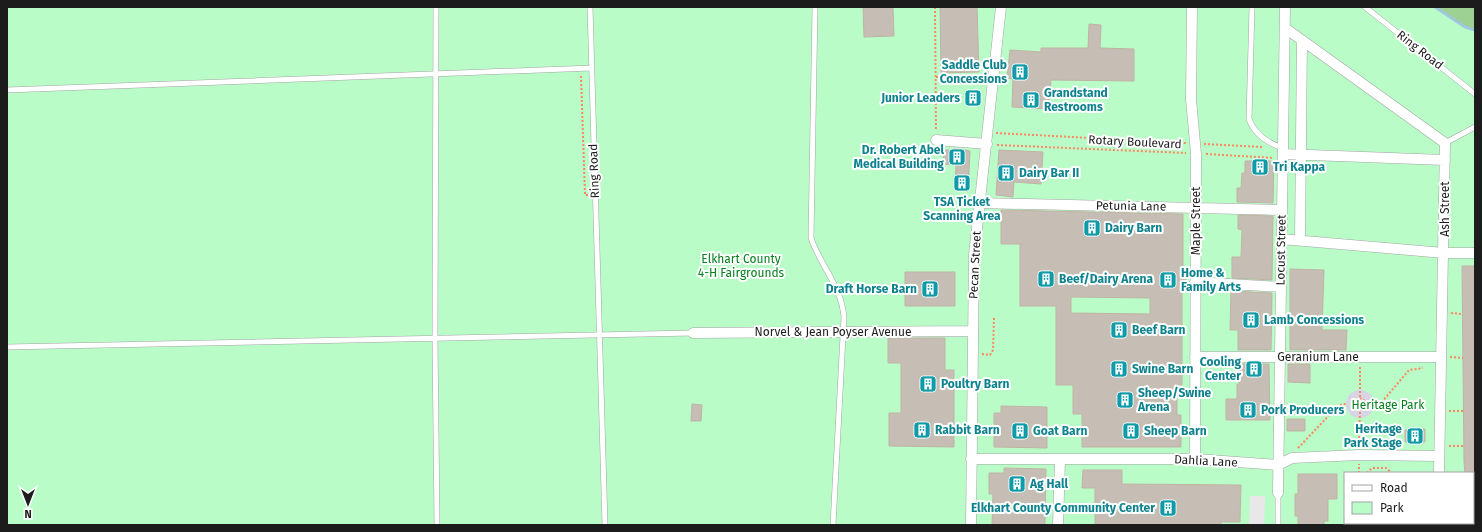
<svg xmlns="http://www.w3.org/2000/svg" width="1482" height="532" font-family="'Fira Sans',sans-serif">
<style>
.forest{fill:#9dd093}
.park{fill:#bafcc8;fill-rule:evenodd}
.parking{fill:#e8e8e8}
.plaza{fill:#d7d5e4}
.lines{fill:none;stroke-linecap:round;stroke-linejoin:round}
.stream{stroke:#9ec8df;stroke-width:3}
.building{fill:#c6beb4;stroke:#c0b3a3;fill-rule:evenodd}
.lane-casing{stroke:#a3a3a3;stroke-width:6}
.street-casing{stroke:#a3a3a3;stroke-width:11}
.path{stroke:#ff8561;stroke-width:2;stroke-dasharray:2 2;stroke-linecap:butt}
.lane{stroke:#fff;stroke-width:5}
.street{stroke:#fff;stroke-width:10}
.labels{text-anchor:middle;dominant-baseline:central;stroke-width:4;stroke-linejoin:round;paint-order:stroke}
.street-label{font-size:12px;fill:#1c1c1c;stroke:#fff}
.culture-label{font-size:12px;font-weight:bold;fill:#0d838f;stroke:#fff;text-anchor:start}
.park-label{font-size:12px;fill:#057f1f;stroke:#fff}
</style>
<rect width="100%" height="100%" fill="#eeebe1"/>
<path class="forest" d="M1435,7H1475V30L1465,27Z"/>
<path class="park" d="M7,7H1435L1465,27L1475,30V525H7ZM1345,473H1473V523H1345Z"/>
<path class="parking" d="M1250,496H1265L1264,525H1249Z"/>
<path class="plaza" d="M1346 404a14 14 0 1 1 28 0a14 14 0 1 1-28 0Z"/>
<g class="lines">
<path class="stream" d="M1435,7L1465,27L1475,30"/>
</g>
<path class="building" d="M863,7H893L894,36L864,37Z
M940,7H977L979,72L941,73Z
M1089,24L1101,25L1100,48L1134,49V81L1051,80L1049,109L1012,107L1013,79L1007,78L1010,50L1041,52V48H1088Z
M966,91H979L980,105H966Z
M954,148L970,151L968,191L955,190L956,165L943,164L944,150H953Z
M999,150L1043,152L1041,184L1014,182L1013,197L996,195Z
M1245,161H1274L1273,203L1237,202V188H1241L1242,173H1245Z
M1001,210L1183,214V271L1186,273V287L1182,289V385H1177V415H1181V447H1082V414H1073V385H1056V306H1020V244H1001ZM1071,297L1150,298V314L1071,313Z
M1238,215L1273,216L1272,280L1232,278V257H1241L1242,230L1238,229Z
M1462,266H1475V473H1465L1464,462Z
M1290,269L1324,270L1322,330H1347L1346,350H1290Z
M905,272H955V306H905Z
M1231,291L1272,293L1271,350H1238V330H1230Z
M888,338H945V370H954V447L889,446V413H901V363H888Z
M1239,364H1269L1270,420H1226V399H1237V384H1239Z
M1288,364H1310V383L1288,382Z
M692,404L702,405L701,421H691Z
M1001,406L1047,407V448L994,447V413H1001Z
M1287,419H1305V431H1287Z
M1425,429V442H1405V430Z
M1004,468L1046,469L1045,525H992L993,494H989V473H1004Z
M1083,470H1122V484L1241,485L1240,522H1221V525H1095V488H1082Z
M1298,474H1337V499H1328V521H1324V525H1298V516H1295V494H1298Z"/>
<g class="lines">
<g class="lane-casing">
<path id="lane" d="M436,7L435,338L437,525
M590,7L605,525
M815,7L811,238C821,267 841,285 844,317L833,525
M1252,7L1249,119C1255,135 1267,143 1283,148
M1365,7L1475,94
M7,90L592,68
M1445,143L1475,127
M7,347L693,333
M1278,525V493"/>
</g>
<g class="street-casing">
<path id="street" d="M1192,7L1191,99L1196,154L1195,459
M1285,28L1445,143L1439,473
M936,140L987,144
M1283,154L1445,160
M979,203L1282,210
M1281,239L1444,253H1475
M1300,240L1302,40
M1195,282L1281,287
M693,333L973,331
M1195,357H1441
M971,459H1195L1278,465L1292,458L1359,455L1439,456
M1278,493L1285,7
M1473,512H1475
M1442,523L1443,525
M971,525L974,255L1001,7
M1058,525L1060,459"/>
</g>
<path class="path" d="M935,7L936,130
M581,76L585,195H588
M936,77L985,76
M996,133L1186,143
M1204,144L1262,147
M997,145L1186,153
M1206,154L1274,158
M1451,313L1462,314
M982,354L990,355L993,350L994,317
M1450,357L1463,358
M1360,367V398
M1354.5 404a5.5 5.5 0 1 1 11 0a5.5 5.5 0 1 1-11 0Z
M1366,405L1381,403L1409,370L1423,368
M1449,411H1464
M1359,446L1360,409
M1449,446H1464
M1298,448L1335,409L1342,404H1346
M1359,473V464
M1367,473L1372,468H1386L1392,473
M1370,523L1372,525
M1397,523V525
M1359,525V523"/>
<use href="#lane" class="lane"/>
<use href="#street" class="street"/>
</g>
<defs>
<g id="building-square" transform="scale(0.9)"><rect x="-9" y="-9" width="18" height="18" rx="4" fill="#0f9aa8" stroke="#fff"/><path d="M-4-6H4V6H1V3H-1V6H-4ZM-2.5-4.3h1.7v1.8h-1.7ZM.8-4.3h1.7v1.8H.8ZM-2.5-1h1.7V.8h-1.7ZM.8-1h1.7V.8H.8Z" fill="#fff"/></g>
</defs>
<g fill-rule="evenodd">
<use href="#building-square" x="1020" y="72"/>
<use href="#building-square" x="973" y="98"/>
<use href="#building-square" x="1031" y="100"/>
<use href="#building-square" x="957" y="157"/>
<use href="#building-square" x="1260" y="167"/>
<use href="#building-square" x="1006" y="173"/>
<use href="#building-square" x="962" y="183"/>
<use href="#building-square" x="1092" y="228"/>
<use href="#building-square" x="1046" y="279"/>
<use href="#building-square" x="1168" y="280"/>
<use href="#building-square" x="930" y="289"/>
<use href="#building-square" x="1251" y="320"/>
<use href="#building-square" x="1119" y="330"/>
<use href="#building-square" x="1119" y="369"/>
<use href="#building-square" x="1254" y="369"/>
<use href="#building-square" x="928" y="384"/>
<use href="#building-square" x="1125" y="400"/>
<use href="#building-square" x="1248" y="410"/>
<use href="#building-square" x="922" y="430"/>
<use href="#building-square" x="1020" y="431"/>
<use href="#building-square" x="1131" y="431"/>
<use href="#building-square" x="1415" y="436"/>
<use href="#building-square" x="1017" y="484"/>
<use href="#building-square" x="1168" y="508"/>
</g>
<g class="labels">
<g class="street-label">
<text transform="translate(1420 50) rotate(38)">Ring Road</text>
<text transform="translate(1135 142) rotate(3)">Rotary Boulevard</text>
<text transform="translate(594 171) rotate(-92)">Ring Road</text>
<text transform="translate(1131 206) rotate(1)">Petunia Lane</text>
<text transform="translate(1445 209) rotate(-90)">Ash Street</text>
<text transform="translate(1196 221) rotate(-90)">Maple Street</text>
<text transform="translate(1281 250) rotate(-89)">Locust Street</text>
<text transform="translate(975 265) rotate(-87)">Pecan Street</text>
<text x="833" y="332">Norvel &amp; Jean Poyser Avenue</text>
<text x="1318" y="357">Geranium Lane</text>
<text transform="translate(1206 461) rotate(3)">Dahlia Lane</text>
</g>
<g class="culture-label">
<text x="1007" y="65" text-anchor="end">Saddle Club<tspan x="1007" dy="14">Concessions</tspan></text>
<text x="1044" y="93">Grandstand<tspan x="1044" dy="14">Restrooms</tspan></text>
<text x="960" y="98" text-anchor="end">Junior Leaders</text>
<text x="944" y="150" text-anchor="end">Dr. Robert Abel<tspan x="944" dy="14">Medical Building</tspan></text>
<text x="1273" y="167">Tri Kappa</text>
<text x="1019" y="173">Dairy Bar II</text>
<text x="962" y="202" text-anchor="middle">TSA Ticket<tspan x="962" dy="14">Scanning Area</tspan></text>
<text x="1105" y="228">Dairy Barn</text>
<text x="1181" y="273">Home &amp;<tspan x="1181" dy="14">Family Arts</tspan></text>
<text x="1059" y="279">Beef/Dairy Arena</text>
<text x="917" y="289" text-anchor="end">Draft Horse Barn</text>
<text x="1264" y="320">Lamb Concessions</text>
<text x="1132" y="330">Beef Barn</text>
<text x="1241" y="362" text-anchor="end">Cooling<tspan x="1241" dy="14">Center</tspan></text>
<text x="1132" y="369">Swine Barn</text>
<text x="941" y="384">Poultry Barn</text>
<text x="1138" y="393">Sheep/Swine<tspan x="1138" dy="14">Arena</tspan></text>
<text x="1261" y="410">Pork Producers</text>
<text x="1402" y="429" text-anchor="end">Heritage<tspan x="1402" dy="14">Park Stage</tspan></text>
<text x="935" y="430">Rabbit Barn</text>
<text x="1033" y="431">Goat Barn</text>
<text x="1144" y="431">Sheep Barn</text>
<text x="1030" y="484">Ag Hall</text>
<text x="1155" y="508" text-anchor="end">Elkhart County Community Center</text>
</g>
<g class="park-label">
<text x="741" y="259">Elkhart County<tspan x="741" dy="14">4-H Fairgrounds</tspan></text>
<text x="1388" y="405">Heritage Park</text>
</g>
</g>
<rect width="1482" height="532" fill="none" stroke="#1c1c1c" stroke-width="16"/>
<rect x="1344" y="472" width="130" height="52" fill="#ffffff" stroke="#a4a4a4"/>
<rect x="1352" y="485" width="20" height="6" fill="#ffffff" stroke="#a4a4a4"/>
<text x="1380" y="492" font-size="12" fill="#1c1c1c">Road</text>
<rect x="1352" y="502" width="20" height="12" fill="#bafcc8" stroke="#a4a4a4"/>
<text x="1380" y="512" font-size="12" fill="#1c1c1c">Park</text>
<g transform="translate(28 504) rotate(180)" stroke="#ffffff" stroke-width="3" paint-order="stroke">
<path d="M0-3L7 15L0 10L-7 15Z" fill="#1c1c1c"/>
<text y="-6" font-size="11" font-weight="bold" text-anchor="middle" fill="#1c1c1c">N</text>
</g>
</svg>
